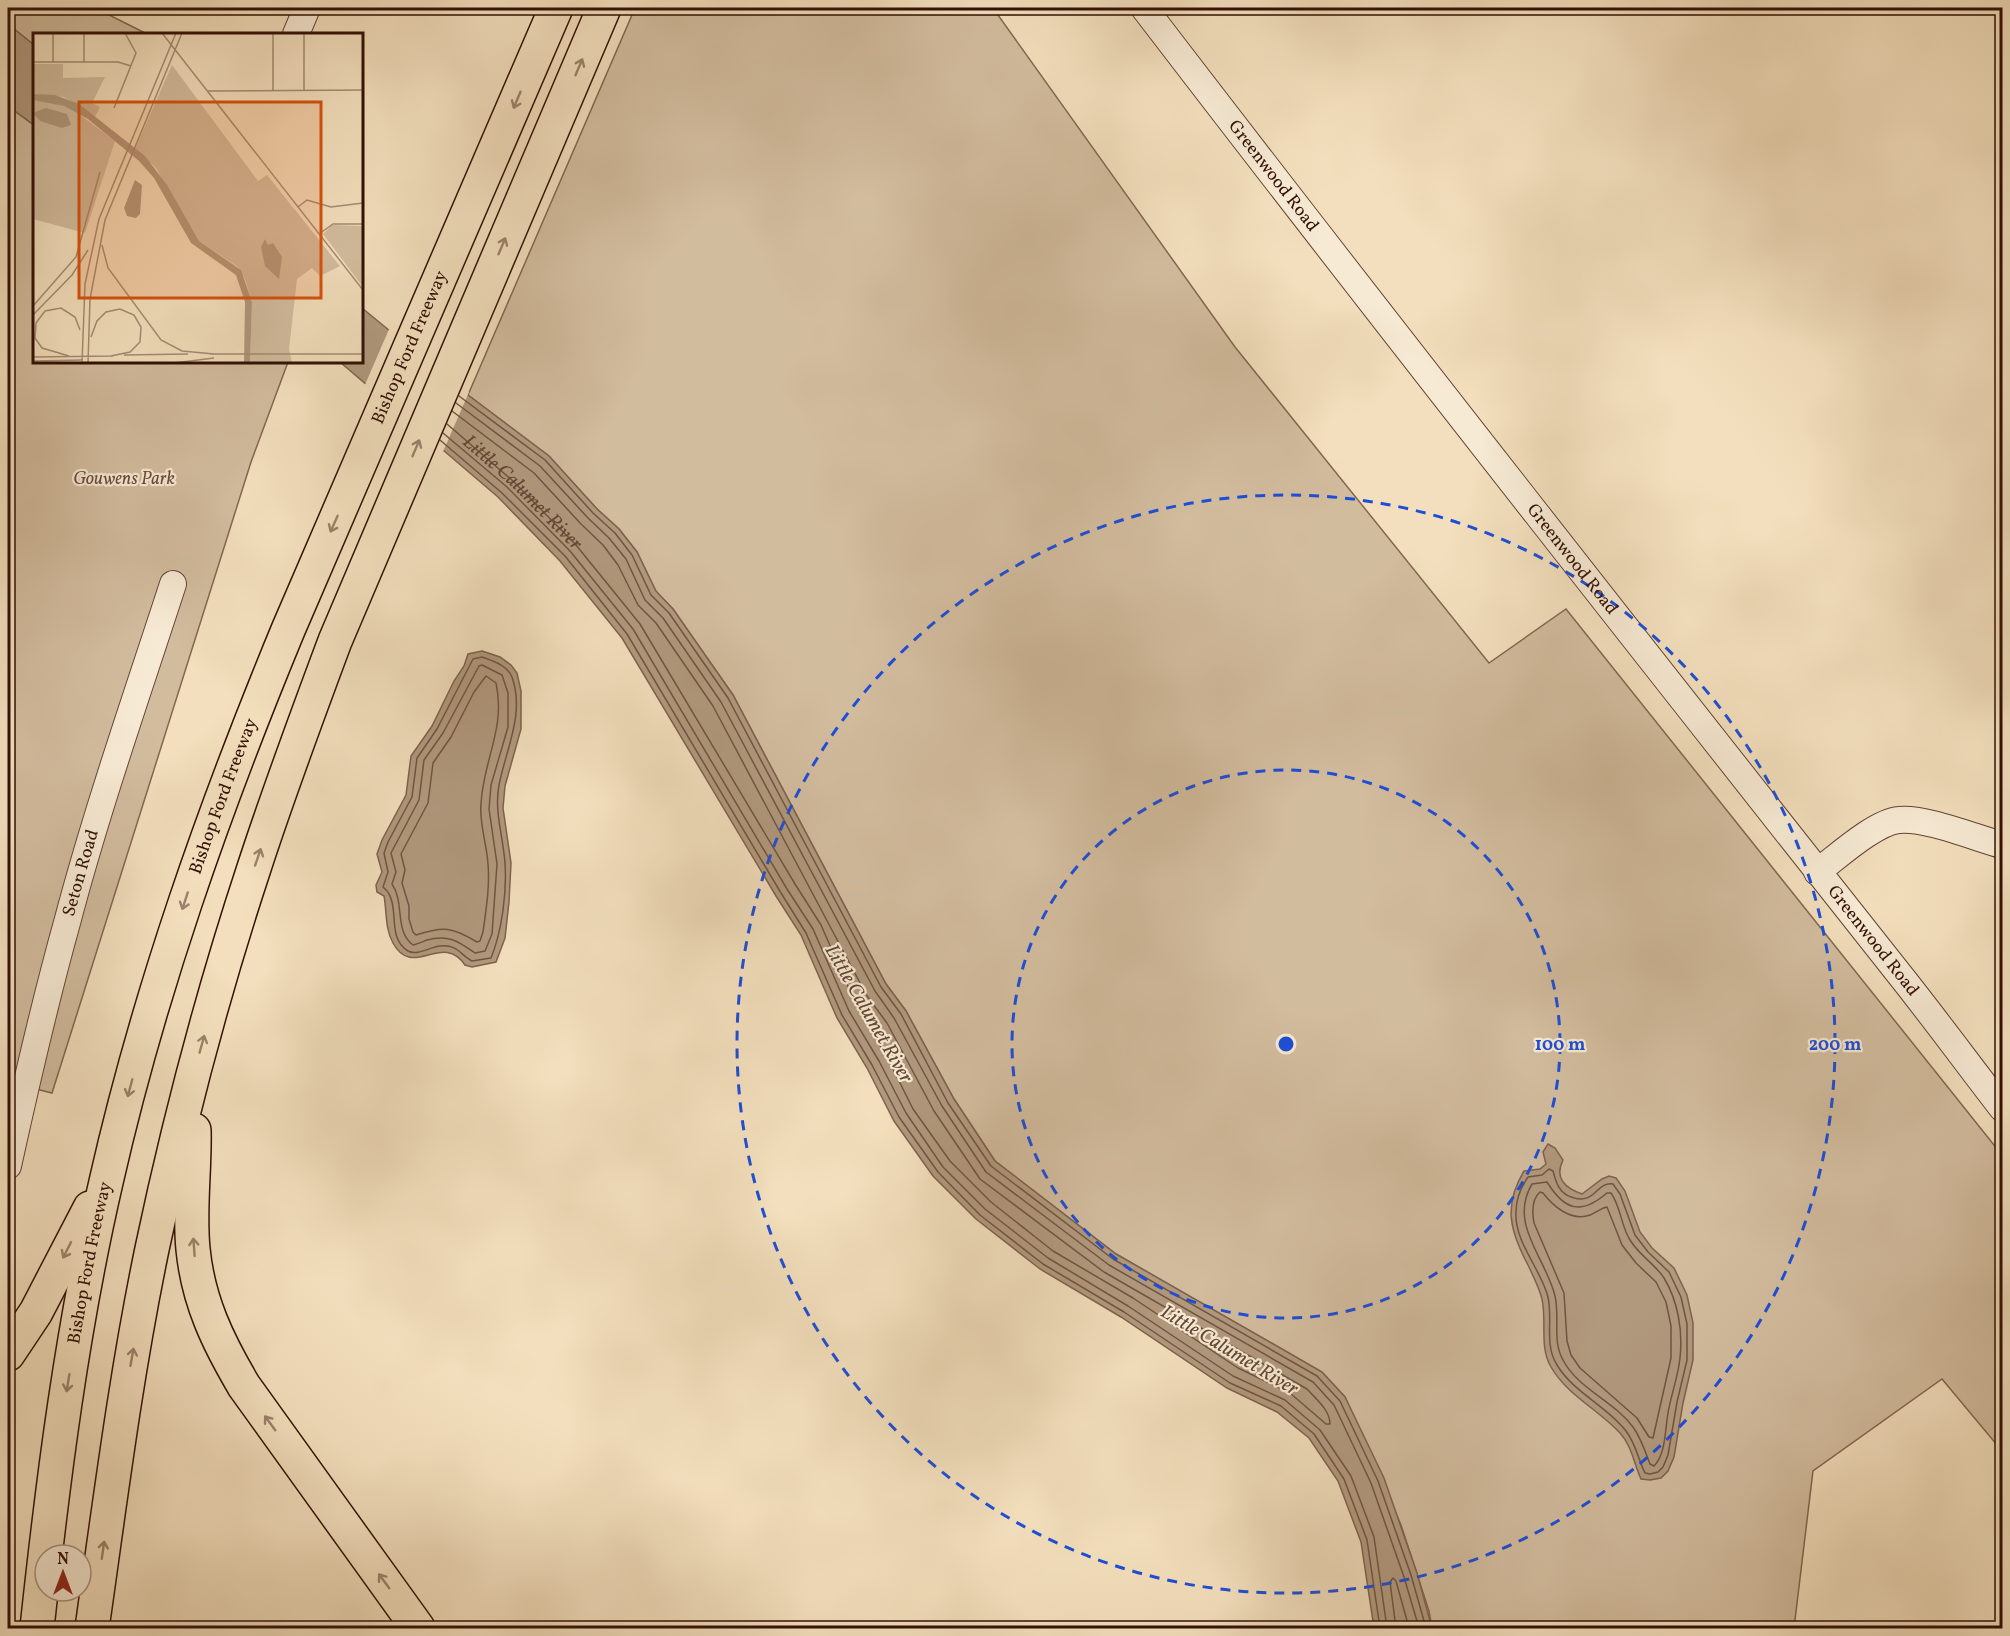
<svg xmlns="http://www.w3.org/2000/svg" width="2010" height="1636" font-family="Vollkorn,serif">
<style>
.green{fill:#d2bc9e;stroke:#826652;stroke-width:1.5}
.water{fill:#b1997e;stroke:#7e624e;stroke-width:1.5}
.pier{fill:#f3dfbd}
.lines{fill:none;stroke-linecap:round;stroke-linejoin:round}
.shore{stroke:#715442;stroke-width:1.5}
.minor-casing{stroke:#624433;stroke-width:28}
.highway-casing{stroke:#311005;stroke-width:36}
.minor{stroke:#f7ead4;stroke-width:26}
.highway{stroke:#f3dfbd;stroke-width:33}
.oneway{stroke:#9c826a}
.ring{fill:none;stroke:#1d4ed8;stroke-width:3;stroke-dasharray:10 8}
.labels{text-anchor:middle;dominant-baseline:central;stroke-width:4.5;stroke-linejoin:round;paint-order:stroke}
.street-label{font-size:18px;fill:#311005;stroke:#f7ead4}
.park-label{font-size:18px;font-style:italic;fill:#694c3b;stroke:#f7ead4}
.water-label{font-size:20px;font-style:italic;fill:#644735;stroke:#f7ead4}
.inset-road{fill:none;stroke:#a58c73;stroke-width:1.5}
.view{fill:#d6520b;fill-opacity:0.15;stroke:#d6520b;stroke-width:3}
.inset-edge{fill:none;stroke:#311005;stroke-width:3}
.centre{fill:#1d4ed8;stroke:#f7ead4;stroke-width:3}
.ring-label{font-size:18px;text-anchor:middle;font-weight:bold;fill:#1d4ed8;stroke:#f7ead4;stroke-width:4.5;stroke-linejoin:round;paint-order:stroke}
</style>
<rect width="100%" height="100%" fill="#f3dfbd"/>
<filter id="stains"><feTurbulence type="fractalNoise" baseFrequency=".00333" numOctaves="4"/><feColorMatrix values="0 0 0 0 .2 0 0 0 0 .09 0 0 0 0 .02 0 0 0 .5 -.17"/></filter>
<radialGradient id="worn" r=".72"><stop offset=".6" stop-color="#630" stop-opacity="0"/><stop offset="1" stop-color="#630" stop-opacity=".3"/></radialGradient>
<path class="green" d="M8,8H113L109,15L147,34H34V45L8,24Z
M635,8H993L1235,347L1489,663L1566,609L2002,1155V1451L1942,1379L1813,1471L1794,1628H1432L1429,1611L1401,1525L1345,1397L1322,1372L1116,1254L995,1161L954,1099L906,1011L886,984L733,695L673,609L656,592L637,552L619,529L597,509L549,456L468,395Z
M8,106L34,125V362H288L251,462L52,1093L8,1082Z"/>
<path class="water" d="M8,24L34,45V125L8,106Z
M362,308L468,395L549,456L597,509L619,529L637,552L656,591L673,609L733,695L886,984L906,1011L954,1099L995,1161L1116,1254L1322,1372L1345,1397L1384,1478L1417,1573L1432,1628H1374L1361,1542L1338,1481L1309,1438L1277,1412L1227,1388L1121,1317L1040,1269L976,1219L933,1176L894,1121L867,1068L837,1018L801,935L776,896L622,638L560,561L498,497L340,362H362Z
M482,651L500,657L511,665L517,673L521,691V729L505,786L503,808L511,863L509,902L505,938L496,962L472,967L465,965C442,931 413,980 393,943C385,929 387,912 384,896L377,892L376,885L382,872L377,854L382,840L406,795L411,756L432,726L454,681L464,666L468,654Z
M1548,1144L1555,1148L1563,1160C1554,1178 1565,1188 1582,1194L1602,1179L1609,1176L1616,1178L1625,1191L1640,1232L1652,1248L1674,1268L1687,1295L1693,1323V1360L1683,1403L1674,1457L1668,1471L1661,1478L1650,1480L1641,1479C1634,1464 1632,1446 1620,1433C1599,1410 1567,1395 1551,1367C1539,1347 1547,1321 1542,1299C1539,1287 1533,1276 1528,1265C1510,1231 1503,1206 1524,1171L1540,1169L1546,1164L1543,1152Z"/>
<path class="pier" d="M390,327L469,392L442,454L364,387Z"/>
<g class="lines">
<g class="shore">
<path d="M459,396L545,460L593,513L615,533L632,555L651,595L669,613L728,698L881,987L901,1014L948,1103L991,1166L1113,1259L1317,1376L1340,1401L1378,1481L1411,1575L1426,1628"/>
<path d="M456,403L540,466L588,518L609,538L626,559L645,600L663,618L721,702L875,991L894,1018L942,1106L986,1172L1109,1265L1313,1382L1334,1405L1371,1483L1404,1577L1419,1628"/>
<path id="s1" d="M447,424L513,481L576,545L640,624L795,884L821,925L857,1007L887,1057L913,1109L950,1161L991,1202L1053,1251L1133,1298L1238,1368L1290,1393L1326,1424H1330C1330,1410 1316,1399 1307,1389L1104,1272L980,1179L934,1111L887,1023L867,996L713,706L656,623L638,605L618,565L603,545L581,524L534,473L452,411"/>
<path d="M443,433L507,487L570,551L633,629L787,889L813,929L849,1011L879,1061L906,1113L943,1167L985,1209L1048,1258L1128,1306L1233,1376L1285,1400L1320,1430L1351,1476L1374,1537L1387,1628"/>
<path d="M440,440L502,493L565,556L627,634L781,893L806,933L842,1015L872,1065L899,1117L938,1172L980,1215L1043,1264L1124,1312L1230,1383L1281,1406L1314,1434L1344,1479L1367,1540L1380,1628"/>
<path d="M482,657C493,661 507,665 512,677C525,714 506,749 499,785C494,811 503,836 505,863C507,892 502,931 491,958L472,961C460,955 458,944 440,946C430,947 417,956 408,951C387,938 399,910 389,894C388,891 385,889 383,887L388,872L384,853L388,842L412,797L417,758L437,729L473,659Z"/>
<path d="M482,665L502,675L508,693V727L491,785L489,809L497,864L492,934L485,951L475,953C459,942 449,934 427,940C422,942 418,944 413,945C394,931 405,903 392,884L396,872L391,853L419,800L424,760L443,733L479,666Z"/>
<path d="M486,676L496,683C506,729 483,760 481,804C479,824 487,844 488,864C490,886 486,910 483,932L480,941L477,942C452,927 444,926 416,935L413,932L409,919V906L402,883L405,870L401,854L428,803L433,763L451,737L474,692Z"/>
<path d="M1549,1169L1553,1171C1556,1182 1559,1193 1571,1197C1596,1206 1596,1181 1613,1184L1620,1194L1635,1235L1648,1252L1669,1272L1681,1297L1687,1324V1360L1677,1402L1668,1455L1663,1467L1658,1472L1650,1474L1645,1473C1638,1459 1636,1444 1626,1431C1607,1406 1574,1393 1557,1365C1544,1345 1553,1319 1548,1297C1541,1269 1514,1242 1516,1212C1516,1200 1521,1187 1528,1177L1542,1175Z"/>
<path d="M1547,1182C1565,1211 1581,1215 1607,1193H1611C1621,1207 1621,1226 1630,1240C1639,1255 1655,1264 1664,1278C1678,1301 1683,1331 1680,1358C1678,1377 1671,1395 1668,1413C1665,1429 1666,1454 1654,1466L1650,1464C1645,1451 1641,1438 1633,1427C1614,1401 1578,1389 1563,1360C1552,1341 1560,1317 1555,1296C1546,1258 1508,1224 1532,1184Z"/>
<path d="M1540,1192L1543,1193C1553,1206 1571,1222 1590,1215C1596,1213 1601,1208 1607,1207L1622,1245L1636,1263L1656,1282L1666,1302L1671,1326V1358L1653,1438L1649,1437L1637,1418L1580,1368L1571,1355L1567,1341L1564,1293L1534,1223C1532,1212 1532,1199 1540,1192Z"/>
<path d="M1396,1628L1390,1582L1393,1578L1396,1581L1409,1628"/>
</g>
<g class="minor-casing">
<g id="minor">
<path id="s2" d="M1144,8C1393,333 1646,654 1900,975C1935,1019 1968,1064 2002,1108"/>
<path d="M296,34L307,8"/>
<path d="M1817,872C1836,858 1875,822 1899,820C1925,817 1976,838 2002,845"/>
<path id="s3" d="M8,1166C26,1084 45,1001 68,919C98,806 137,695 173,584"/>
</g>
</g>
<g class="highway-casing">
<g id="highway">
<path d="M194,1130C195,1170 189,1210 193,1249C198,1301 218,1342 244,1386L418,1628"/>
<path d="M8,1354L36,1312L90,1208"/>
<path id="s4" d="M37,1628C53,1479 72,1329 106,1182C149,992 214,809 288,630L556,8"/>
<path d="M92,1628C110,1502 126,1374 152,1249C179,1121 213,992 254,868C279,791 307,716 335,641L604,8"/>
</g>
</g>
<use href="#minor" class="minor"/>
<use href="#highway" class="highway"/>
</g>
<defs><path id="oneway-shaft" d="M-6 0H5M1.5-3L5.5 0L1.5 3" fill="none" stroke-width="1.6" stroke-linecap="round" stroke-linejoin="round" transform="scale(1.5)"/></defs>
<g class="oneway">
<use href="#oneway-shaft" transform="translate(579 67) rotate(-67)"/>
<use href="#oneway-shaft" transform="translate(517 100) rotate(113)"/>
<use href="#oneway-shaft" transform="translate(502 246) rotate(-67)"/>
<use href="#oneway-shaft" transform="translate(416 448) rotate(-67)"/>
<use href="#oneway-shaft" transform="translate(334 524) rotate(114)"/>
<use href="#oneway-shaft" transform="translate(258 857) rotate(-71)"/>
<use href="#oneway-shaft" transform="translate(185 901) rotate(108)"/>
<use href="#oneway-shaft" transform="translate(202 1044) rotate(-74)"/>
<use href="#oneway-shaft" transform="translate(130 1088) rotate(105)"/>
<use href="#oneway-shaft" transform="translate(194 1247) rotate(-94)"/>
<use href="#oneway-shaft" transform="translate(67 1250) rotate(117)"/>
<use href="#oneway-shaft" transform="translate(132 1357) rotate(-80)"/>
<use href="#oneway-shaft" transform="translate(68 1383) rotate(99)"/>
<use href="#oneway-shaft" transform="translate(270 1423) rotate(-126)"/>
<use href="#oneway-shaft" transform="translate(103 1550) rotate(-82)"/>
<use href="#oneway-shaft" transform="translate(384 1581) rotate(-126)"/>
</g>
<g class="ring">
<circle cx="1286" cy="1044" r="274"/>
<circle cx="1286" cy="1044" r="549"/>
</g>
<g class="labels">
<g class="street-label">
<text stroke="none"><textPath href="#s2" startOffset="212">Greenwood Road</textPath></text>
<text stroke="none"><textPath href="#s4" startOffset="1341">Bishop Ford Freeway</textPath></text>
<text stroke="none"><textPath href="#s2" startOffset="698">Greenwood Road</textPath></text>
<text stroke="none"><textPath href="#s4" startOffset="855">Bishop Ford Freeway</textPath></text>
<text stroke="none"><textPath href="#s3" startOffset="302">Seton Road</textPath></text>
<text stroke="none"><textPath href="#s2" startOffset="1184">Greenwood Road</textPath></text>
<text stroke="none"><textPath href="#s4" startOffset="369">Bishop Ford Freeway</textPath></text>
</g>
<g class="park-label">
<text x="124" y="479">Gouwens Park</text>
</g>
<g class="water-label">
<text stroke="none"><textPath href="#s1" startOffset="102">Little Calumet River</textPath></text>
<text transform="translate(868 1014) rotate(60)">Little Calumet River</text>
<text transform="translate(1229 1351) rotate(31)">Little Calumet River</text>
</g>
</g>
<g transform="translate(33 33)">
<rect width="330" height="330" fill="#f3dfbd"/>
<path d="M0,31H30V45L72,44L59,70L67,74L62,84L31,64L0,61ZM139,32L225,148L234,142L307,233L287,243L279,235L264,246L256,316L259,330H217L219,269L212,246L205,234L166,208L123,135L102,116ZM0,67L16,68L39,76L82,108L52,200L0,186ZM299,192L330,193V254L290,201Z" fill="#d2bc9e"/>
<path d="M0,61L22,62L46,71L112,123L134,152L166,208L208,237L219,269L217,330H211L212,269L203,242L158,210L121,145L106,128L55,86L31,73L0,67ZM13,75L34,81L38,92L29,95L7,88L0,80ZM102,147L109,152L107,181L103,185L94,183L91,175ZM232,206L235,212L240,210L249,224L246,246L232,233L228,214Z" fill="#b1997e"/>
<path class="inset-road" d="M20,0V29M51,0V29M129,0L330,257M0,29H85L98,33M240,57V0M271,57V0M175,58L330,57M81,75L103,20L92,0M265,174L274,167L298,174L330,170M286,201L300,191H330M69,212L75,235L128,307L149,318L181,321M0,273L43,224L67,139M0,282L39,242L55,217M58,304L64,288L73,279L87,276L101,282L108,294L107,309L97,319L78,323M178,321H330M91,322L155,321M36,323L9,315L2,305L3,290L12,278L28,275L42,284L47,297M0,324L80,323M0,328L50,327M49,330L52,251L66,186L143,0M55,330L57,266L72,187L149,0M141,330L181,325"/>
<path class="view" d="M46,69H288V265H46Z"/>
<rect width="330" height="330" class="inset-edge"/>
</g>
<circle cx="1286" cy="1044" r="9" class="centre"/>
<g class="ring-label">
<text x="1560" y="1050">100 m</text>
<text x="1835" y="1050">200 m</text>
</g>
<rect width="2010" height="1636" fill="none" stroke="#f3dfbd" stroke-width="30"/>
<rect x="9" y="9" width="1992" height="1618" fill="none" stroke="#311005" stroke-width="3"/>
<rect x="15" y="15" width="1980" height="1606" fill="none" stroke="#311005" stroke-width="1.5"/>
<g transform="translate(63 1573)"><circle r="28" fill="#f7ead4" stroke="#a89381" stroke-width="1.5"/>
<path d="M0-4.5L10 22L0 15L-10 22Z" fill="#8f2418"/>
<text y="-9" font-size="16" font-weight="bold" text-anchor="middle" fill="#311005">N</text>
</g>
<rect width="100%" height="100%" filter="url(#stains)"/>
<rect width="100%" height="100%" fill="url(#worn)"/>
</svg>
